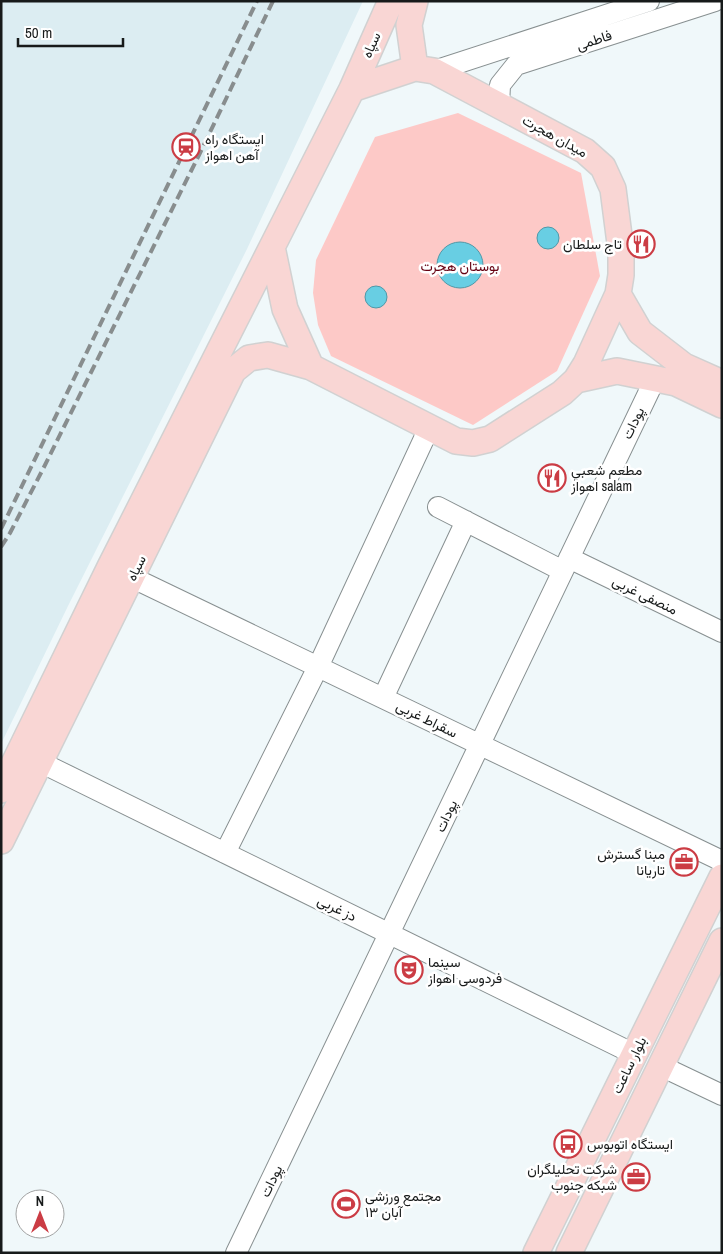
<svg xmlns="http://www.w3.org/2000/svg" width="723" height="1254" font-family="'Archivo Narrow',Vazirmatn,sans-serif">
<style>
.built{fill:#dcedf2}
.green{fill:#fdc9c7}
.water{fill:#68cee3;stroke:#5098a7}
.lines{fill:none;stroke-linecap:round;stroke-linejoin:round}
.minor-casing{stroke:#889091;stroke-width:22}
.major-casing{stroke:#d1d1d1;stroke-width:28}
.minor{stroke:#fff;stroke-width:20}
.major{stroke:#f9d6d4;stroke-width:25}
.rail{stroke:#888d8e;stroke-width:4;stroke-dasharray:10 5;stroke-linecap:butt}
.labels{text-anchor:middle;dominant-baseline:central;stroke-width:5;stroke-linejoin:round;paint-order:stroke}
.street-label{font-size:14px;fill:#171a1a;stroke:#fff}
.poi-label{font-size:14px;fill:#171a1a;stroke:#fff;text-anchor:start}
.park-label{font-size:14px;fill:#650011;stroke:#fff}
</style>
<rect width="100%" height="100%" fill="#f0f8fa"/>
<path class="built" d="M1,1H363L247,249L68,606L1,744Z"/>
<path class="green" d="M458,113L581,173L600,276L557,371L473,425L331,356L318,325L313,293L316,260L375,137Z"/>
<path class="water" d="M537 238a11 11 0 1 1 22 0a11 11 0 1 1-22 0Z
M437 265a23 23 0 1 1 46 0a23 23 0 1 1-46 0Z
M365 297a11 11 0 1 1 22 0a11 11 0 1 1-22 0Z"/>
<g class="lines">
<g class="minor-casing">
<path id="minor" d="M434,71L649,1
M499,106L500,85L516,65L715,1
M438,507L563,571
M569,558L722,632
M131,577L722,861
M383,698L466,521
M40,762L634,1054
M225,853L318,667L429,428
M661,1066L722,1095
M236,1253L655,379"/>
</g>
<g class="major-casing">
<path id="major" d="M415,1L409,25L415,68
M352,89L391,1
M618,294L640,332L684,366L722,383
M576,380L617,371L676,383L722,405
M1,790L110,567L272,247
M1,841L233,371L249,358L268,355L311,367L456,441L473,443L490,439L562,393L576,380L586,364L618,294L621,275V251L613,189L603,167L585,151L434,71L415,68L352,89L272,247L285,309L311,367
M536,1253L722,877
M569,1253L722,941"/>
</g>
<use href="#minor" class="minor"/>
<use href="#major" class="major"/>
<path class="rail" d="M1,529L257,1
M1,547L10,533L44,467L199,155L273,1"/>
</g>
<defs>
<g id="station-ring" transform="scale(1.4375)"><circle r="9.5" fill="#fff" stroke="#cb3c44" stroke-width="1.5"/><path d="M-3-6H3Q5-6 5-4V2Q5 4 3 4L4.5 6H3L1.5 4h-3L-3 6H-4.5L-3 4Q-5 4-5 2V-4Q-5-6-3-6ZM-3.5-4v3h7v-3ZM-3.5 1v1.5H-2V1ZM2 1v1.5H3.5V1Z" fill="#cb3c44"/></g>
<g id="restaurant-ring" transform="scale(1.4375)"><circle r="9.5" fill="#fff" stroke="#cb3c44" stroke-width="1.5"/><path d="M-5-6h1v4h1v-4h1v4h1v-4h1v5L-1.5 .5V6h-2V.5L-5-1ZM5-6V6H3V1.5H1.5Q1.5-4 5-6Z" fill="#cb3c44"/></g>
<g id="office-ring" transform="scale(1.4375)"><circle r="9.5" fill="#fff" stroke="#cb3c44" stroke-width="1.5"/><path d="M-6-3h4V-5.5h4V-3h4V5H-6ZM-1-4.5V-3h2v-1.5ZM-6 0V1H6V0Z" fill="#cb3c44"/></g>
<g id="theatre-ring" transform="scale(1.4375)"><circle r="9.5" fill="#fff" stroke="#cb3c44" stroke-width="1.5"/><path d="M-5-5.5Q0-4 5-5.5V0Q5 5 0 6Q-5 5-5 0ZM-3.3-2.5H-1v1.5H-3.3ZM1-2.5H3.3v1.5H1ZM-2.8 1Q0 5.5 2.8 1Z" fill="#cb3c44"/></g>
<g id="bus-ring" transform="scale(1.4375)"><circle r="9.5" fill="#fff" stroke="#cb3c44" stroke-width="1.5"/><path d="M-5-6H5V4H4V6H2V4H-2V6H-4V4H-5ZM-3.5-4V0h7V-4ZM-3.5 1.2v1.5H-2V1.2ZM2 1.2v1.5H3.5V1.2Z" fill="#cb3c44"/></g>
<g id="stadium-ring" transform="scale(1.4375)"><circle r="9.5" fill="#fff" stroke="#cb3c44" stroke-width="1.5"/><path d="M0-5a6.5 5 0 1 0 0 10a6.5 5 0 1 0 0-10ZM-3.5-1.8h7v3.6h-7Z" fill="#cb3c44"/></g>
</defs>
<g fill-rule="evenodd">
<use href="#station-ring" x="186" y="147"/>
<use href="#restaurant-ring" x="641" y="244"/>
<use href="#restaurant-ring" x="552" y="478"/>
<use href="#office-ring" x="684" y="862"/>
<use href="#theatre-ring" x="409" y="970"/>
<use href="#bus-ring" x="568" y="1144"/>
<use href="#office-ring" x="636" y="1177"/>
<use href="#stadium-ring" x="346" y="1204"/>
</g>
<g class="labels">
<g class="street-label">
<text transform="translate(594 40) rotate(-18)">فاطمی</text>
<text transform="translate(371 45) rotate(-66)">سپاه</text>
<text transform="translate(555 136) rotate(29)">میدان هجرت</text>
<text transform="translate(633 423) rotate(-64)">پودات</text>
<text transform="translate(136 568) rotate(-64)">سپاه</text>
<text transform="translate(645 595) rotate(26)">منصفی غربی</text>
<text transform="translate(427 719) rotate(26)">سقراط غربی</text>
<text transform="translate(446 816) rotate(-65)">پودات</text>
<text transform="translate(337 908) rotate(26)">دز غربی</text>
<text transform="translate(629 1065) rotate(-64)">بلوار ساعت</text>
<text transform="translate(271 1181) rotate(-64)">پودات</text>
</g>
<g class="poi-label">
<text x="205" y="139">ایستگاه راه<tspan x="205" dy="16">آهن اهواز</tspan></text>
<text x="622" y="244" text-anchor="end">تاج سلطان</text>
<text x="571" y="470">مطعم شعبي<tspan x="571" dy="16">اهواز salam</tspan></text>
<text x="665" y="854" text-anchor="end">مبنا گسترش<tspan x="665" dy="16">تاریانا</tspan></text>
<text x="428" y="962">سینما<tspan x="428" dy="16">فردوسی اهواز</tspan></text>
<text x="587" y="1144">ایستگاه اتوبوس</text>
<text x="617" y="1169" text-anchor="end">شرکت تحلیلگران<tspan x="617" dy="16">شبکه جنوب</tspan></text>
<text x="365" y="1196">مجتمع ورزشی<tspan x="365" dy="16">۱۳ آبان</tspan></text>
</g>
<g class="park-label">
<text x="460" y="266">بوستان هجرت</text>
</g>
</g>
<rect width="723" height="1254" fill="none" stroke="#171a1a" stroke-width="5"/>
<g transform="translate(40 1214)"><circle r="24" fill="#ffffff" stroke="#a2a3a3"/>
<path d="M0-4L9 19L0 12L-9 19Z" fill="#cb3c44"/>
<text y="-8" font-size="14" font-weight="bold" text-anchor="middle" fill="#171a1a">N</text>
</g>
<path d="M18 38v8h105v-8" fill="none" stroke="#171a1a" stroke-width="2.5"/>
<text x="25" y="38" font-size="15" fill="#171a1a" stroke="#ffffff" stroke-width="4" paint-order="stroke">50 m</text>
</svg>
